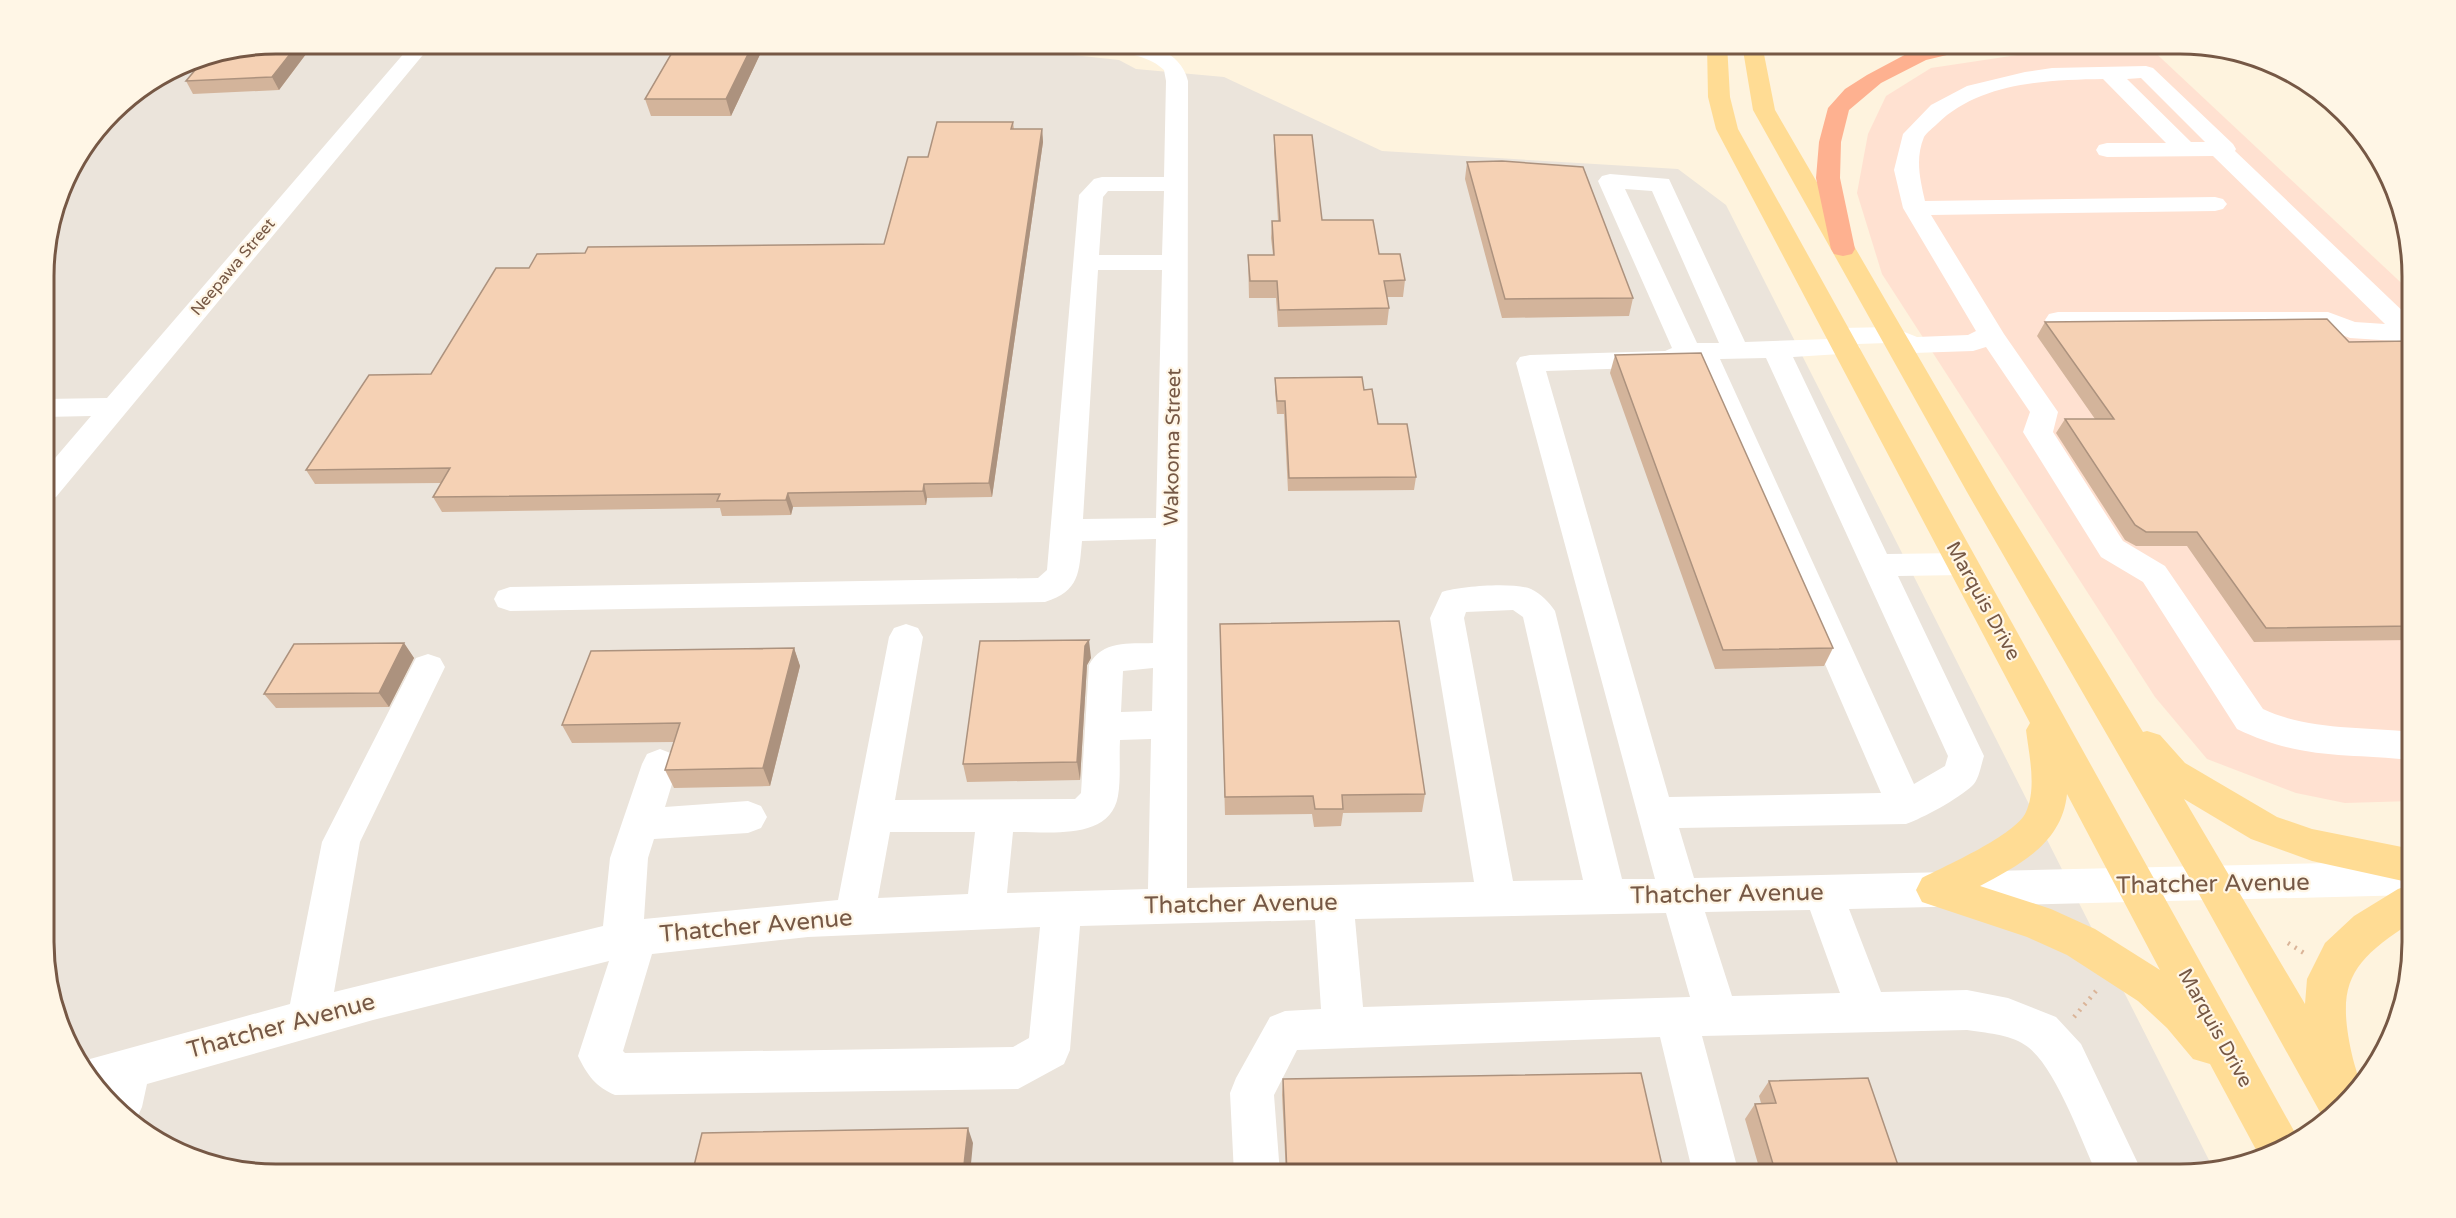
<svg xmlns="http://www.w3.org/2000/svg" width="2456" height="1218" font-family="'Varela Round',sans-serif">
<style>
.commercial{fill:#ffe1d1}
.industrial{fill:#ebe4db}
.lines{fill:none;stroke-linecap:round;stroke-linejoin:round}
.path{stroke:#dab498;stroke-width:4.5;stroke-dasharray:2 6;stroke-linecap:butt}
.minor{fill:#fff;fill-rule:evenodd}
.major{fill:#ffdc94;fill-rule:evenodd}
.highway{fill:#feb190;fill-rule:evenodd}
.wall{fill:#d3b49b}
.shaded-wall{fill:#ac927e}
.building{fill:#f5d1b4;stroke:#ac927e;stroke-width:1.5}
.labels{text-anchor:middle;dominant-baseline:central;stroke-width:4.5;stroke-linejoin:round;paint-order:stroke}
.far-street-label{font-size:16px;fill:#765845;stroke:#fff6e6}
.street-label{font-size:20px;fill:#765845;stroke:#fff6e6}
.near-street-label{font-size:24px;fill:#765845;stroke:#fff6e6}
.rim{fill:none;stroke:#765845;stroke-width:3}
</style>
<rect width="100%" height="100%" fill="#fef3de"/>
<path class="commercial" d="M2090,44H2146L2411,292L2412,801L2345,803L2296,793L2207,759L2155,697L1882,274L1857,193L1868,134L1886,96L1931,68Z"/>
<path class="industrial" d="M308,44H399L462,51L483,44H974L1119,60L1136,69L1224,77L1382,151L1678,169L1726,205L2214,1170L2195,1174H276L173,1151L91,1083L61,1031L46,973L44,260L68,173L122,101L187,61L266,45Z
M2406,968L2389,1045L2377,1063L2373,1057Z"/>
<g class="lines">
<path class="path" d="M2288,943L2304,953
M2074,1017L2096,991"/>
<path class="minor" d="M412,44H432L56,497L45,500L44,471L91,416L44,417V399L107,398Z
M1089,44C1123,40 1178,40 1188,81L1187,888L1474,882L1430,618L1442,592C1461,586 1513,582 1531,589C1541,594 1549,602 1555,611L1622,879H1655L1516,363L1520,357L1530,355L1665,351L1672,348L1598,181L1602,176L1610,174L1669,179L1745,342L1829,339L1827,336L1830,330L1840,328L1892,327L1917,337L1968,335L1976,331L1903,208L1894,170L1903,134L1931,105L1967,86L2025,72L2052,68L2146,66L2153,68L2233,144L2236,149L2235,151L2411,319V342L2350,338L2324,328H2058L2049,326L2045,320L2049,314L2058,312H2328L2355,322L2385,324L2213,156L2107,157L2099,155L2096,150L2099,145L2107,143H2166L2103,79C2047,80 1980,82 1937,124C1933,128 1927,132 1924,137C1915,159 1920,179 1925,201L2215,197L2223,199L2227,204L2223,209L2215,211L1931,215L2004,334L2058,412L2053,432L2123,541L2165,566L2263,709C2310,731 2361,726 2412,732V760C2345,753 2301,760 2237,729L2143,582L2101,557L2023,432L2030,412L1986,347L1973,351L1913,353L1888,343L1857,344L1860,347L1856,353L1793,357L1887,554L1963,553L1974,556L1979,564L1974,572L1963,575L1898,576L1984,756C1981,765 1979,780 1972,786C1958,799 1923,818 1906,824L1679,828L1694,878L2412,861V895L1849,909L1881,992L1967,990L2008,998L2056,1017L2081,1044L2143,1174H2097C2081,1141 2055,1064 2025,1045C2009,1034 1985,1033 1967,1030L1702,1036L1739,1174H1693L1660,1037L1297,1050L1274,1095L1280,1174H1234L1230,1093L1236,1078L1270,1017L1285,1011L1321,1009L1315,920L1080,926L1070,1050L1064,1064L1018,1089L615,1095C596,1087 587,1075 578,1056L609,961L373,1020L147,1084L142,1107L136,1120L91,1083L79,1062L290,1004L322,842L416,658L428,654L440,658L445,667L360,842L334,992L603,926L610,858L642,764L647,754L660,749L673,754L678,764L665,807L748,801L761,806L767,817L761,828L748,833L654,839L648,858L644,919L838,900L889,637L894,628L906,624L918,628L923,637L895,800L1075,799L1081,793L1089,665C1102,640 1129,644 1153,643L1156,539L1082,541C1079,572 1080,591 1045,602L510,611L498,607L494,599L498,591L510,587L1038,578L1047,570L1079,195L1094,179L1102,177H1164L1166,81L1164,70C1144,51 1116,54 1092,48ZM2141,78L2205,142H2191L2127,79ZM1625,189L1652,191L1719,343H1697ZM1108,191H1164L1162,255H1099L1103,197ZM1098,270H1162L1156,518L1083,519ZM1766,358L1948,756L1945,766L1914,784L1720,359ZM1693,360L1881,793L1669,797L1546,371L1668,367ZM1513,610L1523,617L1583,880L1513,881L1464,618L1466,612ZM1153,668L1152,711L1121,712L1123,671ZM1151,739L1148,889L1007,893L1013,832C1046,831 1110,842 1118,796C1121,778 1119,758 1120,740ZM890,832H975L968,894L878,898ZM1810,910L1840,993L1732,996L1705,912ZM1666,913L1690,997L1363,1007L1355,919ZM1040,927L1029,1038L1013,1047L625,1053L623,1051L652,954L808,937Z"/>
<path class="major" d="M1707,44H1727L1730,97L1738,129L2299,1140L2261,1159L2210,1064L2193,1059L2167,1028L2138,1001L2067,955L2027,937L1922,902L1916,890L1922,878C1945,866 2016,835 2026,812C2037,788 2029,755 2026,730L2030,723L1716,129L1708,97ZM2067,794L2160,970L2095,929L2051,909L1980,886C2019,865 2062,844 2067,794Z
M1742,44H1762L1775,110L1997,492L2143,732L2147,731L2160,735L2185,763L2277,817L2312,829L2412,849V883L2312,861L2251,839L2184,799L2305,1004L2307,979L2325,943L2354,916L2398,889L2412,884V922C2350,962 2335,983 2353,1059C2356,1071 2362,1083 2356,1094C2350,1104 2334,1114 2325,1121L2200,896L1967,492L1753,110Z"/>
<path class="highway" d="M1943,44H1979L1976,48L1926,60L1881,83L1849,110L1841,142L1840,178L1855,249L1852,254L1843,256L1834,254L1831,249L1816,178L1819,142L1828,108L1845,89L1867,75L1912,51Z"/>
</g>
<path class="wall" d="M677,44H765L731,116H651L645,99Z
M309,50L279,90L193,94L186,81Z
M1013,122L1014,129H1042L1043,142L992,497L927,498L926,505L793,507L791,515L722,516L720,508L442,512L433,497L441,483L315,484L306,470L431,374L529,268L585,253L884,244L928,157Z
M1274,135L1322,220L1379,254L1405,280L1403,297H1387L1389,308L1387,325L1278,327L1276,298H1249L1248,255H1273L1271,238L1272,221H1278L1274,151Z
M1467,162L1633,298L1629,316L1502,318L1465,179Z
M2045,322L2349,342L2411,341L2412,640L2254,642L2187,546H2136L2125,540L2056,433L2065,419H2095L2037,336Z
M1615,355L1833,648L1824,666L1715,669L1610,373Z
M1275,378L1364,390L1378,424L1416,477L1414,490L1288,491L1284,414H1277L1275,391Z
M404,643L414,658L389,707L276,708L264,694Z
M1220,643L1425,794L1422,812L1343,813L1341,826L1314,827L1312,814L1225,815Z
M794,648L800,666L770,786L674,788L665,770L674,742L572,743L562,725Z
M1091,658L1087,665L1080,780L967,782L963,764Z
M1283,1079L1664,1174H1286L1282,1095Z
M1769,1081L1901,1174H1761L1745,1119L1755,1104L1761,1103L1759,1096Z"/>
<path class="shaded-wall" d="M298,44H306L309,50L279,90L272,77Z
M753,44H765L731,116L726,99Z
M1042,129L1043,142L992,497L989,483Z
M924,484L927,498L926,505L923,491Z
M788,493L793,507L791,515L786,500Z
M1089,640L1091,658L1087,665L1080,780L1077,762L1085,646Z
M404,643L414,658L389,707L379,693Z
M794,648L800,666L770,786L763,768Z
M968,1128L973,1143L970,1174H963Z"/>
<path class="building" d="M276,44H298L272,77L186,81L206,57Z
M677,44H753L726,99H645Z
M937,122H1013L1011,129H1042L989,483L924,484L923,491L788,493L786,500L717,501L720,494L433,497L450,468L306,470L369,375L431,374L496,268H529L537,254L585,253L588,247L884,244L908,157H928Z
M1274,135H1312L1322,220H1373L1379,254H1400L1405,280L1384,281L1389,308L1279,310L1277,281H1250L1248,255H1274L1272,221H1280Z
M1502,161L1583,167L1633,298L1505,299L1467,162Z
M2327,319L2349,342L2411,341L2412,626L2266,628L2197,532H2146L2135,525L2065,419H2114L2045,322Z
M1701,353L1833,648L1723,650L1615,355Z
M1362,377L1364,390L1372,389L1378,424H1407L1416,477L1289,478L1285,401H1277L1275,378Z
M1399,621L1425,794L1342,795L1343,809H1315L1313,796L1225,797L1220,624Z
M1089,640L1085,646L1077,762L963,764L980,641Z
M404,643L379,693L264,694L294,644Z
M794,648L763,768L665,770L680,723L562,725L591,651Z
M1641,1073L1664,1174H1287L1283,1079Z
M1868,1078L1901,1174H1776L1755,1104L1776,1103L1769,1081Z
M968,1128L963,1174H692L702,1133Z"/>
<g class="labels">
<g class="far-street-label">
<text transform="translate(233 267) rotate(-50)">Neepawa Street</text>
</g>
<g class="street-label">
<text transform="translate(1173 447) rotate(-89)">Wakooma Street</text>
<text transform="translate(1983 601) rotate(61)">Marquis Drive</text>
<text transform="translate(2215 1028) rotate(61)">Marquis Drive</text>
</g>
<g class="near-street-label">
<text transform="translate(2213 884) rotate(-1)">Thatcher Avenue</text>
<text transform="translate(1727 894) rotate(-1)">Thatcher Avenue</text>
<text transform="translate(1241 904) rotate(-1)">Thatcher Avenue</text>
<text transform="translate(756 926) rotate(-5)">Thatcher Avenue</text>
<text transform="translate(281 1026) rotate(-15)">Thatcher Avenue</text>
</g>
</g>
<path d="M0 0H2456V1218H0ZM276 54H2180A222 222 0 0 1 2402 276V942A222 222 0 0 1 2180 1164H276A222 222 0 0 1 54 942V276A222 222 0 0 1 276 54Z" fill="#fff6e6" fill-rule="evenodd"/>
<path class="rim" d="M276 54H2180A222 222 0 0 1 2402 276V942A222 222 0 0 1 2180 1164H276A222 222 0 0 1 54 942V276A222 222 0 0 1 276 54Z"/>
</svg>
